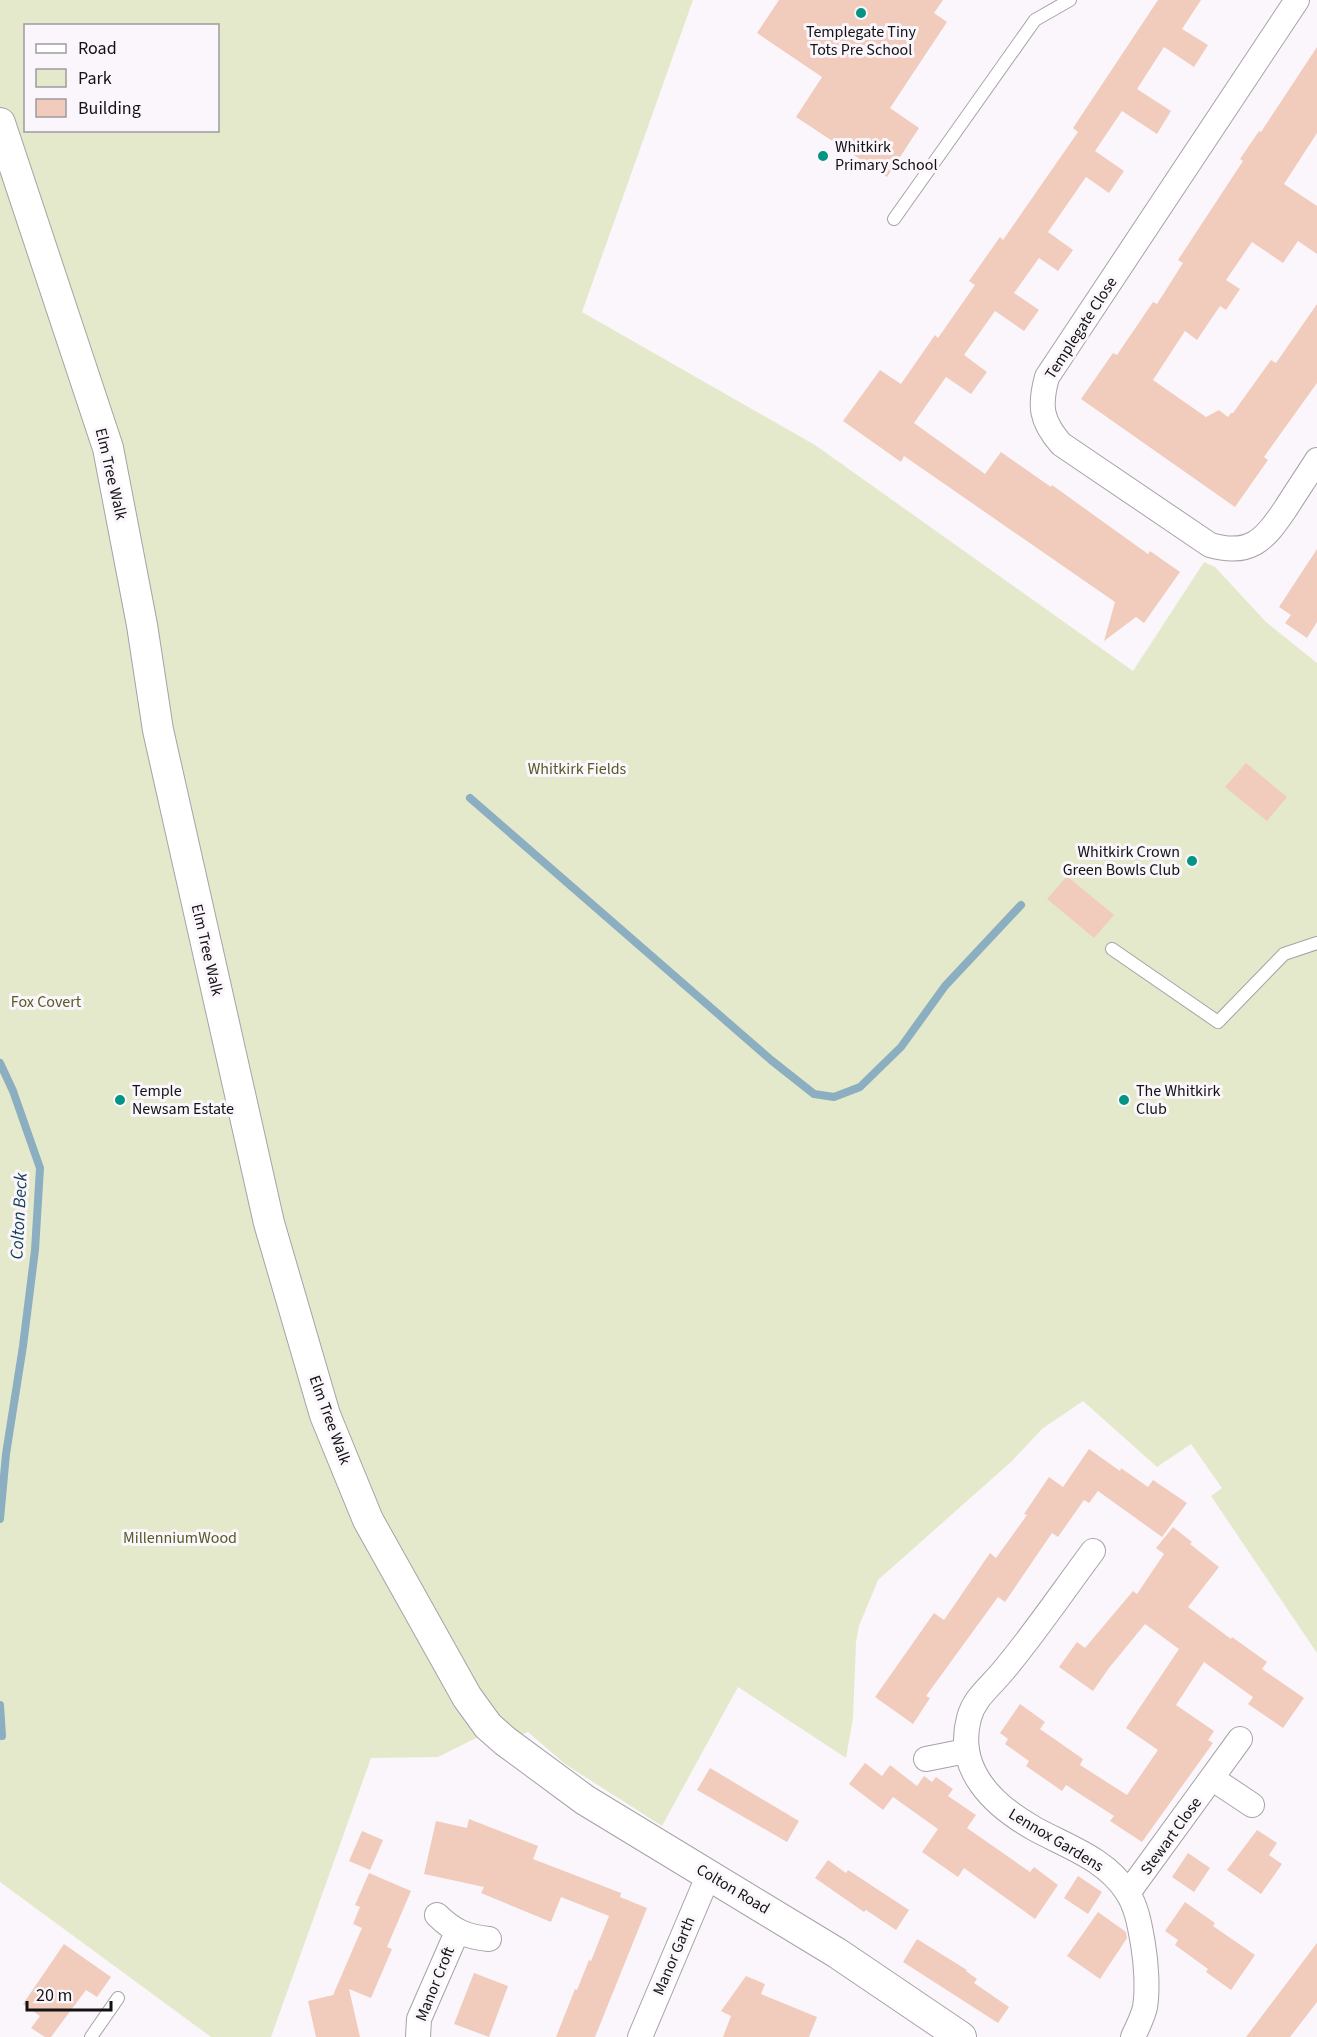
<svg xmlns="http://www.w3.org/2000/svg" width="1317" height="2037" font-family="'Source Sans 3',sans-serif">
<style>
.green{fill:#e5e9cb;fill-rule:evenodd}
.lines{fill:none;stroke-linecap:round;stroke-linejoin:round}
.stream{stroke:#8baec1;stroke-width:8}
.building{fill:#f1ccbc}
.service-casing{stroke:#a6a2a6;stroke-width:14}
.minor-casing{stroke:#a6a2a6;stroke-width:26}
.tertiary-casing{stroke:#a6a2a6;stroke-width:32}
.service{stroke:#fff;stroke-width:12}
.minor{stroke:#fff;stroke-width:24}
.tertiary{stroke:#fff;stroke-width:30}
.poi-dot{fill:#029583;stroke:#fbf6fb;stroke-width:2}
.labels{text-anchor:middle;dominant-baseline:central;stroke-width:6;stroke-linejoin:round;paint-order:stroke}
.poi-label{font-size:16px;fill:#131214;stroke:#fbf6fb;text-anchor:start}
.street-label{font-size:16px;fill:#131214;stroke:#fbf6fb}
.park-label{font-size:16px;fill:#585b25;stroke:#fbf6fb}
.water-label{font-size:18px;font-style:italic;fill:#0f3f54;stroke:#fbf6fb}
</style>
<rect width="100%" height="100%" fill="#fbf6fb"/>
<path class="green" d="M0,0H693L582,312L815,445L1133,671L1204,562L1215,567L1266,622L1317,663V1653L1211,1496L1222,1488L1191,1444L1157,1467L1083,1401L1042,1429L1012,1461L878,1580L859,1626L856,1642L853,1718L846,1758L738,1687L662,1826L565,1764L528,1732L505,1741L482,1735L438,1757L371,1758L271,2037H211L0,1882ZM26,26H218V130H26Z"/>
<g class="lines">
<path class="stream" d="M470,798L771,1060L814,1094L834,1097L860,1087L901,1047L945,986L1021,905
M0,1063L13,1091L40,1168L35,1250L23,1346L6,1454L0,1519
M0,1705L2,1736"/>
</g>
<path class="building" d="M779,0H943L934,13L947,22L890,108L919,128L887,177L796,117L822,77L757,33Z
M1158,0H1201L1182,29L1208,45L1194,67L1164,47L1137,89L1171,111L1157,134L1122,111L1095,151L1124,171L1109,193L1086,177L1048,232L1073,250L1058,271L1039,258L1014,293L1039,310L1024,331L995,311L964,355L987,372L971,394L946,377L914,423L985,474L1001,452L1051,487L1052,485L1148,554L1150,551L1180,572L1144,623L1136,617L1104,641L1115,602L904,456L901,462L843,421L880,370L901,384L935,335L938,338L975,285L969,281L1000,237L1003,240L1078,132L1073,128Z
M1317,47V133L1284,184L1317,206V254L1298,241L1283,263L1252,242L1226,280L1240,289L1226,310L1220,306L1197,340L1185,331L1153,380L1206,417L1219,410L1228,417L1231,413H1233L1271,360L1276,363L1317,304V383L1264,457L1268,460L1235,507L1081,399L1113,353L1117,355L1153,302L1157,304L1183,263L1178,260L1243,161L1240,159L1259,131L1261,132Z
M1317,549V622L1307,638L1285,623L1291,615L1279,607Z
M1246,763L1287,797L1267,821L1225,787Z
M1067,876L1114,915L1094,938L1047,899Z
M1089,1449L1120,1471L1121,1468L1148,1487L1153,1480L1187,1503L1162,1537L1098,1491L1089,1503L1084,1500L1058,1537L1052,1533L1005,1602L998,1597L926,1696L930,1698L913,1724L875,1697L934,1613L944,1620L990,1553L996,1558L1027,1515L1024,1514L1049,1477L1063,1487Z
M1173,1527L1192,1542L1190,1544L1219,1567L1188,1607L1231,1639L1232,1637L1267,1662L1262,1669L1304,1698L1283,1728L1248,1704L1253,1697L1204,1662L1176,1705L1214,1731L1208,1740L1213,1743L1142,1842L1110,1821L1114,1816L1066,1785L1062,1791L1026,1766L1029,1761L1005,1744L1008,1739L1000,1733L1020,1704L1045,1722L1040,1729L1083,1759L1080,1765L1127,1795L1158,1750L1126,1728L1179,1649L1145,1624L1109,1668L1093,1691L1059,1667L1077,1642L1085,1648L1133,1591L1137,1594L1164,1554L1156,1548Z
M865,1763L882,1776L890,1765L917,1786L924,1776L932,1782L936,1777L953,1789L948,1796L976,1815L967,1828L1030,1872L1034,1867L1058,1885L1035,1919L964,1868L958,1877L922,1852L938,1829L893,1797L883,1810L849,1784Z
M710,1768L799,1821L787,1842L697,1790Z
M469,1819L538,1846L533,1859L621,1893L620,1897L647,1908L595,2037H556L575,1989L577,1990L589,1960L591,1961L609,1916L561,1897L551,1922L481,1893L484,1887L424,1874L436,1821L467,1828Z
M1257,1830L1277,1843L1269,1855L1282,1864L1261,1894L1227,1870Z
M362,1831L383,1840L370,1870L349,1861Z
M1188,1853L1210,1868L1194,1892L1172,1877Z
M828,1860L846,1873L848,1870L909,1910L896,1930L866,1910L864,1912L815,1878Z
M369,1873L411,1891L387,1947L392,1949L371,1998L349,1989L360,2037H316L308,2001L333,1995L362,1928L353,1924L360,1907L355,1905Z
M1078,1876L1102,1892L1088,1914L1064,1898Z
M1185,1902L1215,1923L1213,1926L1255,1955L1231,1990L1206,1972L1208,1969L1175,1945L1178,1940L1165,1931Z
M1098,1912L1126,1932L1127,1938L1100,1979L1067,1956Z
M917,1939L967,1970L966,1971L977,1979L974,1983L1009,2007L998,2023L903,1962Z
M1317,1943V2002L1290,2037H1246Z
M64,1944L111,1977L97,1997L86,1990L51,2037H45L31,2028L40,2016L23,2004Z
M474,1973L508,1986L489,2037L454,2024Z
M746,1976L765,1984L761,1994L817,2017L809,2037H723L731,2016L721,2011Z"/>
<g class="lines">
<g class="service-casing">
<path id="service" d="M894,219L1035,20L1070,0
M1112,949L1218,1022L1284,954L1317,943
M91,2037L118,1998"/>
</g>
<g class="minor-casing">
<path id="minor" d="M1297,0L1047,377C1039,406 1041,421 1061,444L1210,545C1251,557 1265,539 1286,508C1296,492 1307,476 1317,460
M1093,1551C1063,1591 1035,1633 1003,1671C991,1686 974,1698 969,1718C955,1770 994,1806 1035,1829C1068,1847 1106,1859 1127,1892C1137,1907 1140,1927 1143,1944C1146,1962 1148,1989 1145,2007C1143,2017 1137,2028 1133,2037
M926,1759L966,1751
M1213,1779L1252,1805
M1128,1893L1240,1739
M437,1915C453,1931 467,1937 489,1939
M418,2037L419,2019L457,1932
M640,2037L709,1874"/>
</g>
<g class="tertiary-casing">
<path id="tertiary" d="M0,123L108,448L142,625L158,730L269,1223L325,1415L368,1520L467,1697L488,1726L505,1741L585,1800L837,1953L961,2037"/>
</g>
<use href="#service" class="service"/>
<use href="#minor" class="minor"/>
<use href="#tertiary" class="tertiary"/>
</g>
<g class="poi-dot">
<circle cx="861" cy="13" r="6"/>
<circle cx="823" cy="156" r="6"/>
<circle cx="1192" cy="861" r="6"/>
<circle cx="120" cy="1100" r="6"/>
<circle cx="1124" cy="1100" r="6"/>
</g>
<g class="labels">
<g class="poi-label">
<text x="861" y="32" text-anchor="middle">Templegate Tiny<tspan x="861" dy="18">Tots Pre School</tspan></text>
<text x="835" y="147">Whitkirk<tspan x="835" dy="18">Primary School</tspan></text>
<text x="1180" y="852" text-anchor="end">Whitkirk Crown<tspan x="1180" dy="18">Green Bowls Club</tspan></text>
<text x="132" y="1091">Temple<tspan x="132" dy="18">Newsam Estate</tspan></text>
<text x="1136" y="1091">The Whitkirk<tspan x="1136" dy="18">Club</tspan></text>
</g>
<g class="street-label">
<text transform="translate(1081 328) rotate(-57)">Templegate Close</text>
<text transform="translate(111 474) rotate(77)">Elm Tree Walk</text>
<text transform="translate(207 950) rotate(77)">Elm Tree Walk</text>
<text transform="translate(330 1420) rotate(70)">Elm Tree Walk</text>
<text transform="translate(1171 1836) rotate(-54)">Stewart Close</text>
<text transform="translate(1056 1840) rotate(31)">Lennox Gardens</text>
<text transform="translate(733 1889) rotate(31)">Colton Road</text>
<text transform="translate(674 1956) rotate(-67)">Manor Garth</text>
<text transform="translate(435 1984) rotate(-68)">Manor Croft</text>
</g>
<g class="park-label">
<text x="577" y="769">Whitkirk Fields</text>
<text x="46" y="1002">Fox Covert</text>
<text x="180" y="1538">MillenniumWood</text>
</g>
<g class="water-label">
<text transform="translate(19 1216) rotate(-87)">Colton Beck</text>
</g>
</g>
<rect x="24" y="24" width="195" height="108" fill="#fbf6fb" stroke="#9e9b9f" stroke-width="1.5"/>
<rect x="36" y="44" width="30" height="9" fill="#ffffff" stroke="#9e9b9f" stroke-width="1.5"/>
<text x="78" y="54" font-size="18" fill="#131214">Road</text>
<rect x="36" y="69" width="30" height="18" fill="#e5e9cb" stroke="#9e9b9f" stroke-width="1.5"/>
<text x="78" y="84" font-size="18" fill="#131214">Park</text>
<rect x="36" y="99" width="30" height="18" fill="#f1ccbc" stroke="#9e9b9f" stroke-width="1.5"/>
<text x="78" y="114" font-size="18" fill="#131214">Building</text>
<path d="M27 2001v9h84v-9" fill="none" stroke="#131214" stroke-width="3"/>
<text x="36" y="2001" font-size="18" fill="#131214" stroke="#fbf6fb" stroke-width="4.5" paint-order="stroke">20 m</text>
</svg>
